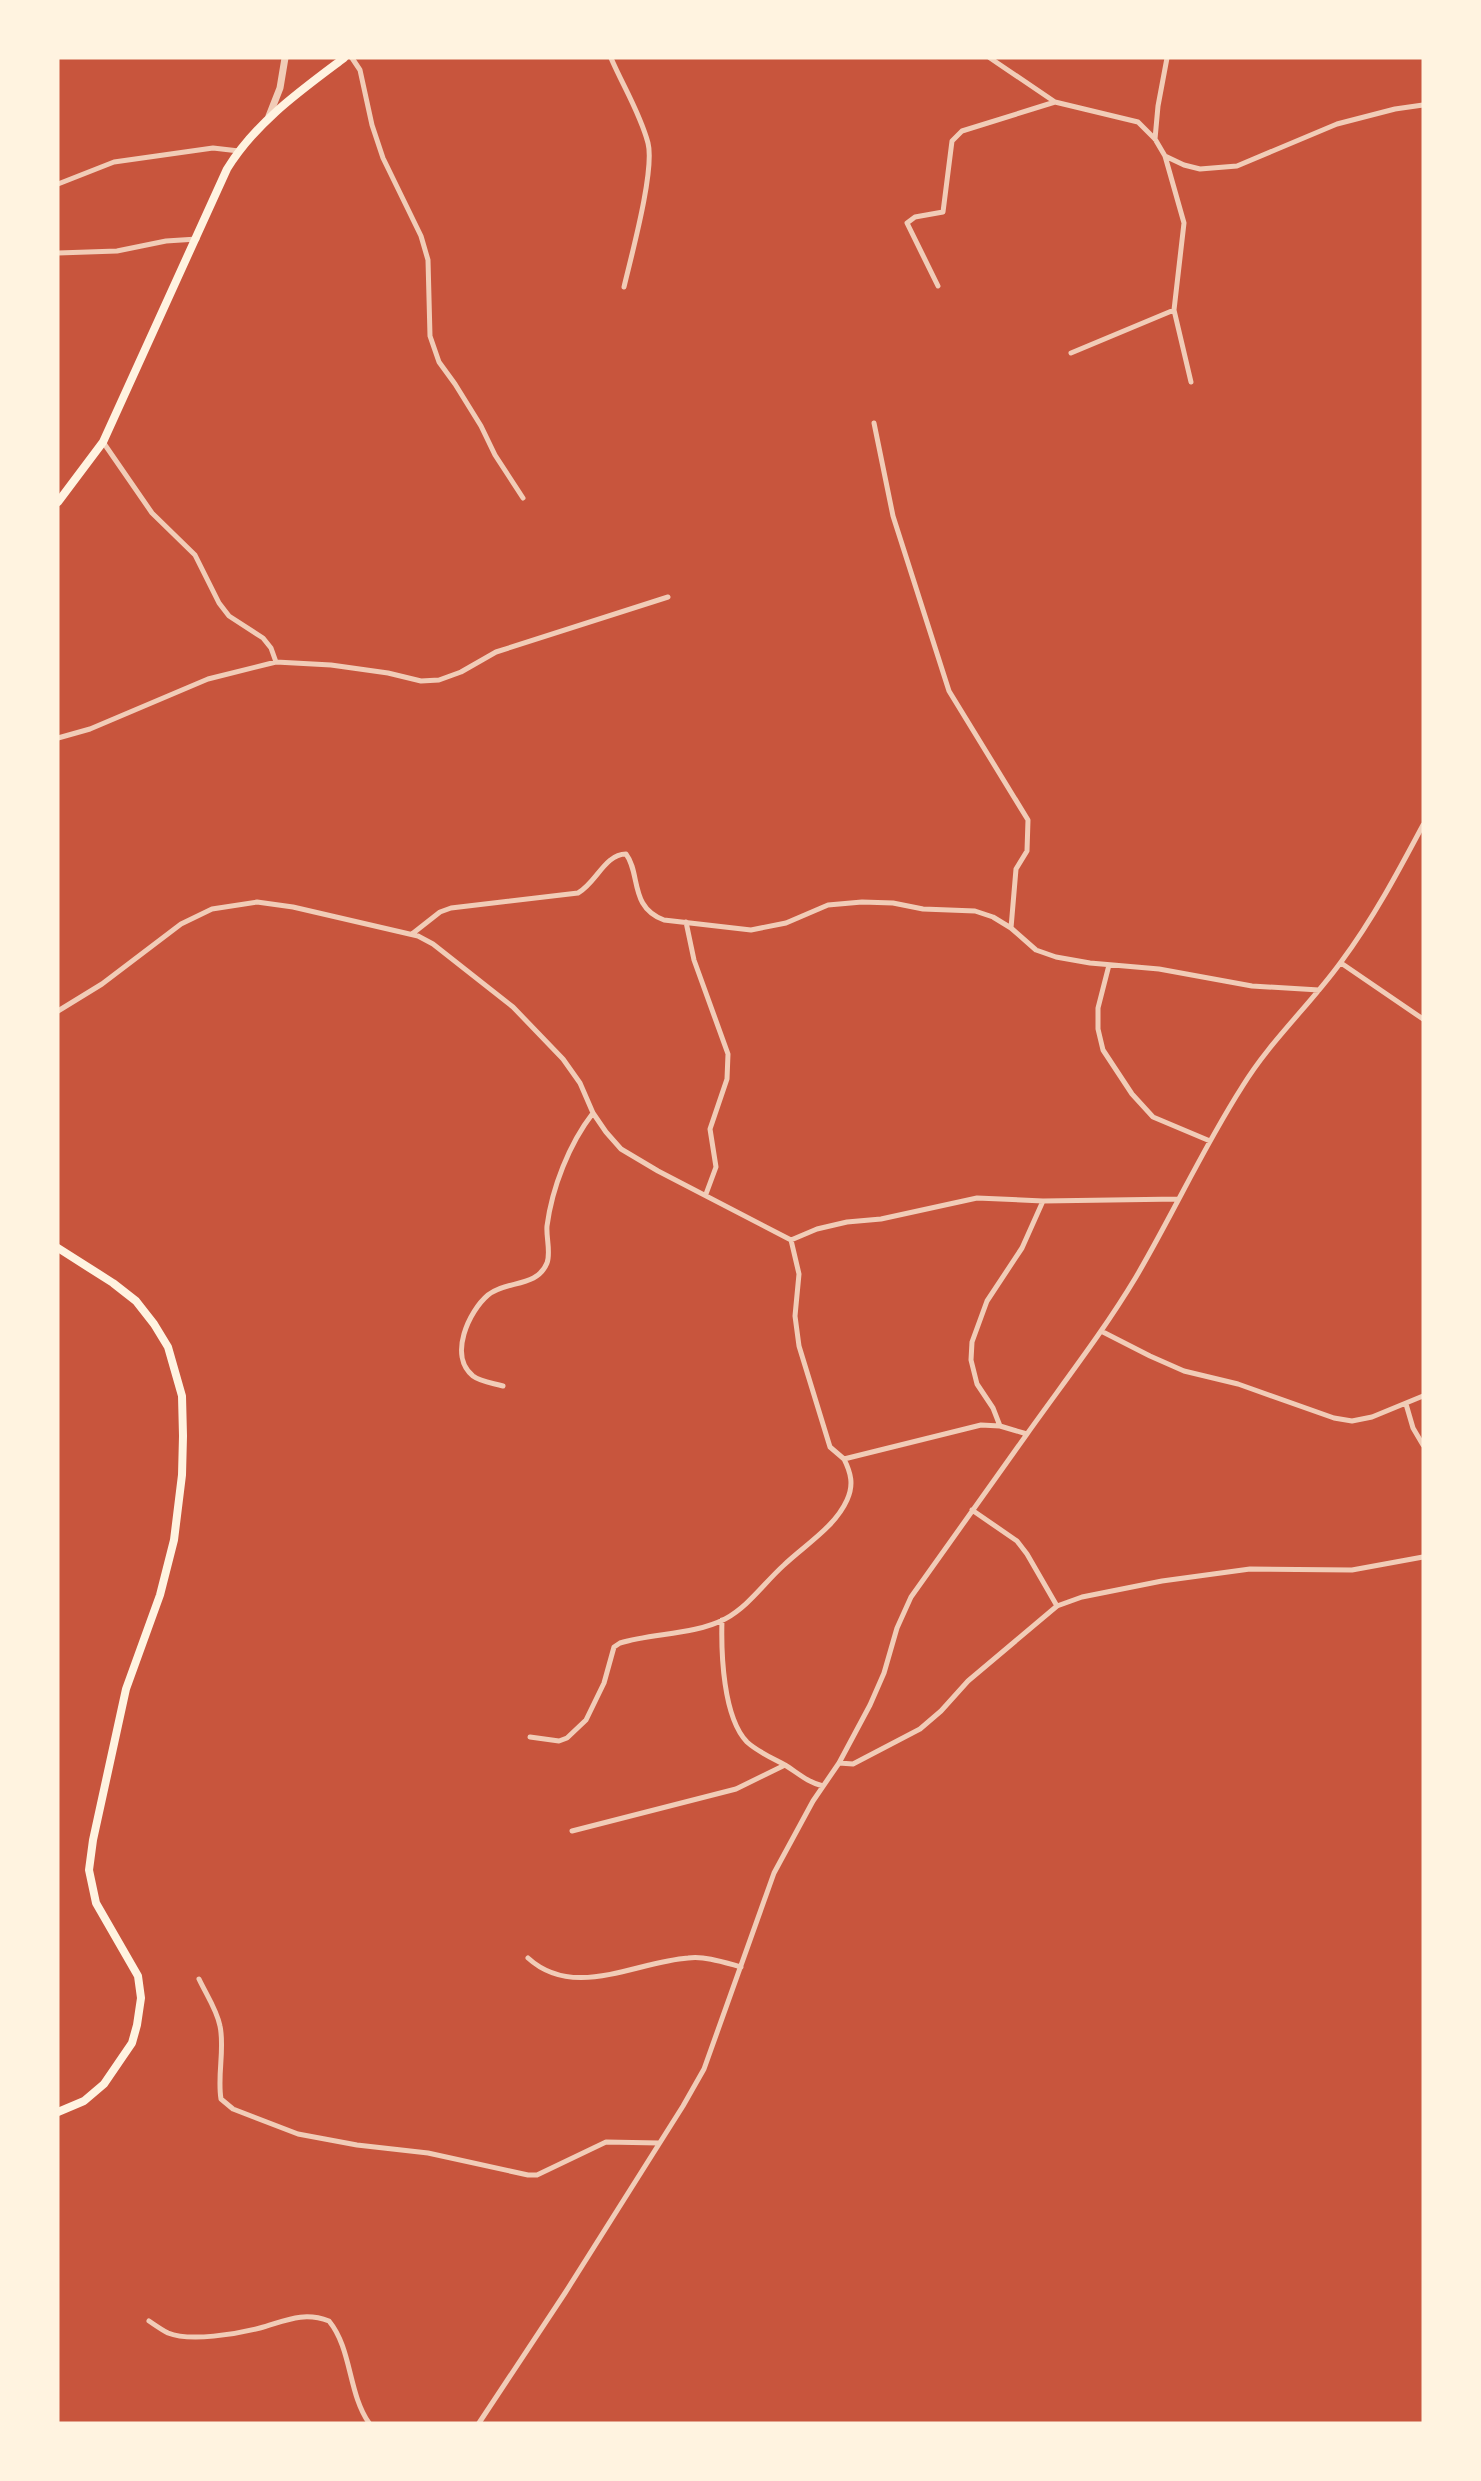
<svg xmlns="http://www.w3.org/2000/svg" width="1481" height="2481" font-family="Karla,sans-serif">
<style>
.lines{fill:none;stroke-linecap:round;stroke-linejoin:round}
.minor{stroke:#f1ccb7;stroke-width:5}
.tertiary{stroke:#f1ccb7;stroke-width:7}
.secondary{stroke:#fff3e0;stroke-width:8}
</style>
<rect width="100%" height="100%" fill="#c8553d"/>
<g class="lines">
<path class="minor" d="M352,58L360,70L372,125L383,158L421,236L428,260L430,336L439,362L455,384L481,426L495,455L523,498
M611,58C623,86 640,113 648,143C655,170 631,257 624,287
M990,58L1055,102L1138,122L1155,139L1165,156L1184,165L1200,169L1237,166L1337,124L1395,109L1423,105
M1155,139L1158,106L1167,58
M1165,156L1184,223L1174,310L1191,382
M58,184L114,162L213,148L239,151
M58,253L117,251L166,241L197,239
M938,286L907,223L915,217L943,212L952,141L962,131L1055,102
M1071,353L1174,310
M874,423L893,516L949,691L1028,820L1027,851L1016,869L1011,928
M103,442L152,513L195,555L219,603L229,616L263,638L271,648L276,662L331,665L388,673L421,681L439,680L461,672L496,652L668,597
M58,738L90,729L208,679L276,662
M686,922L694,960L728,1054L727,1079L710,1129L716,1167L706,1194
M412,934L440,912L451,908L578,893C596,883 605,854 626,854C641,874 629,907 664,920L751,930L786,923L828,905L862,902L893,903L923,909L975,911L993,917L1011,928L1036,950L1056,957L1090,963L1159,969L1252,986L1319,990
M1341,963L1423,1019
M1109,965L1098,1008V1029L1103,1050L1132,1094L1153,1117L1210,1141
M58,1011L102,984L181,924L212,909L257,902L293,907L418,936L433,944L513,1007L563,1059L580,1083L593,1113L606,1132L621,1149L658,1171L791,1240L799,1274L795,1316L799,1346L830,1447L844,1459L981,1425L1000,1426L1027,1434C1064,1382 1103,1332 1136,1277C1173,1214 1203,1148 1242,1087C1270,1041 1310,1005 1341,962C1373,919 1398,872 1423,825
M791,1240L817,1229L847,1222L881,1219L977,1198L1043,1201L1179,1199
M1101,1331L1150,1356L1184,1371L1238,1384L1334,1418L1352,1421L1372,1417L1423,1396
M503,1386C493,1383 481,1382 473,1376C448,1356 469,1311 488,1295C506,1280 537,1288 547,1263C551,1252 546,1238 547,1226C552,1188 569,1144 593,1113
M1406,1404L1413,1428L1423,1445
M1000,1426L993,1408L977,1384L971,1360L972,1342L987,1301L1022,1248L1043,1201
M972,1510L1017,1541L1027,1554L1057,1606
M722,1620C721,1653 723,1717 747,1742C758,1752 772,1758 785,1765C798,1773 807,1782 823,1786
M530,1737L559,1741L567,1738L586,1720L604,1683L614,1647L620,1643C653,1633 694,1635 725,1619C749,1606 764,1583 784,1565C805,1545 835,1527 847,1500C854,1485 851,1473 844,1459
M839,1763L853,1764L920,1729L941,1711L968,1681L1057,1606L1082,1597L1162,1581L1250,1569L1352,1570L1423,1557
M572,1831L736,1789L785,1765
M528,1958C574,2000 635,1962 688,1958C706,1956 723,1962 741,1967
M199,1979C206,1994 217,2010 220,2026C225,2049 217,2075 221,2099L233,2109L298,2134L357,2145L428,2153L528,2175H537L606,2142L659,2143
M149,2321C155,2325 162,2330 168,2333C190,2342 237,2334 260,2328C285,2321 303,2311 329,2321C352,2349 348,2393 369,2423
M479,2423L565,2293L683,2106L704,2069L774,1873L813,1801L839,1763L870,1705L884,1673L897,1628L911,1597L1027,1434"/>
<path class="tertiary" d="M269,116L280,88L285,58"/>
<path class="secondary" d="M58,502L103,442L227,169C256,122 300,91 344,58
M58,1248L113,1283L136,1301L154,1324L168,1347L182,1396L183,1436L182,1475L174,1540L160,1595L126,1689L93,1840L89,1870L96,1903L138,1976L141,1998L137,2025L132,2043L104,2084L84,2101L58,2112"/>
</g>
<rect width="1481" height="2481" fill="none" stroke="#fff3e0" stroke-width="119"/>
</svg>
